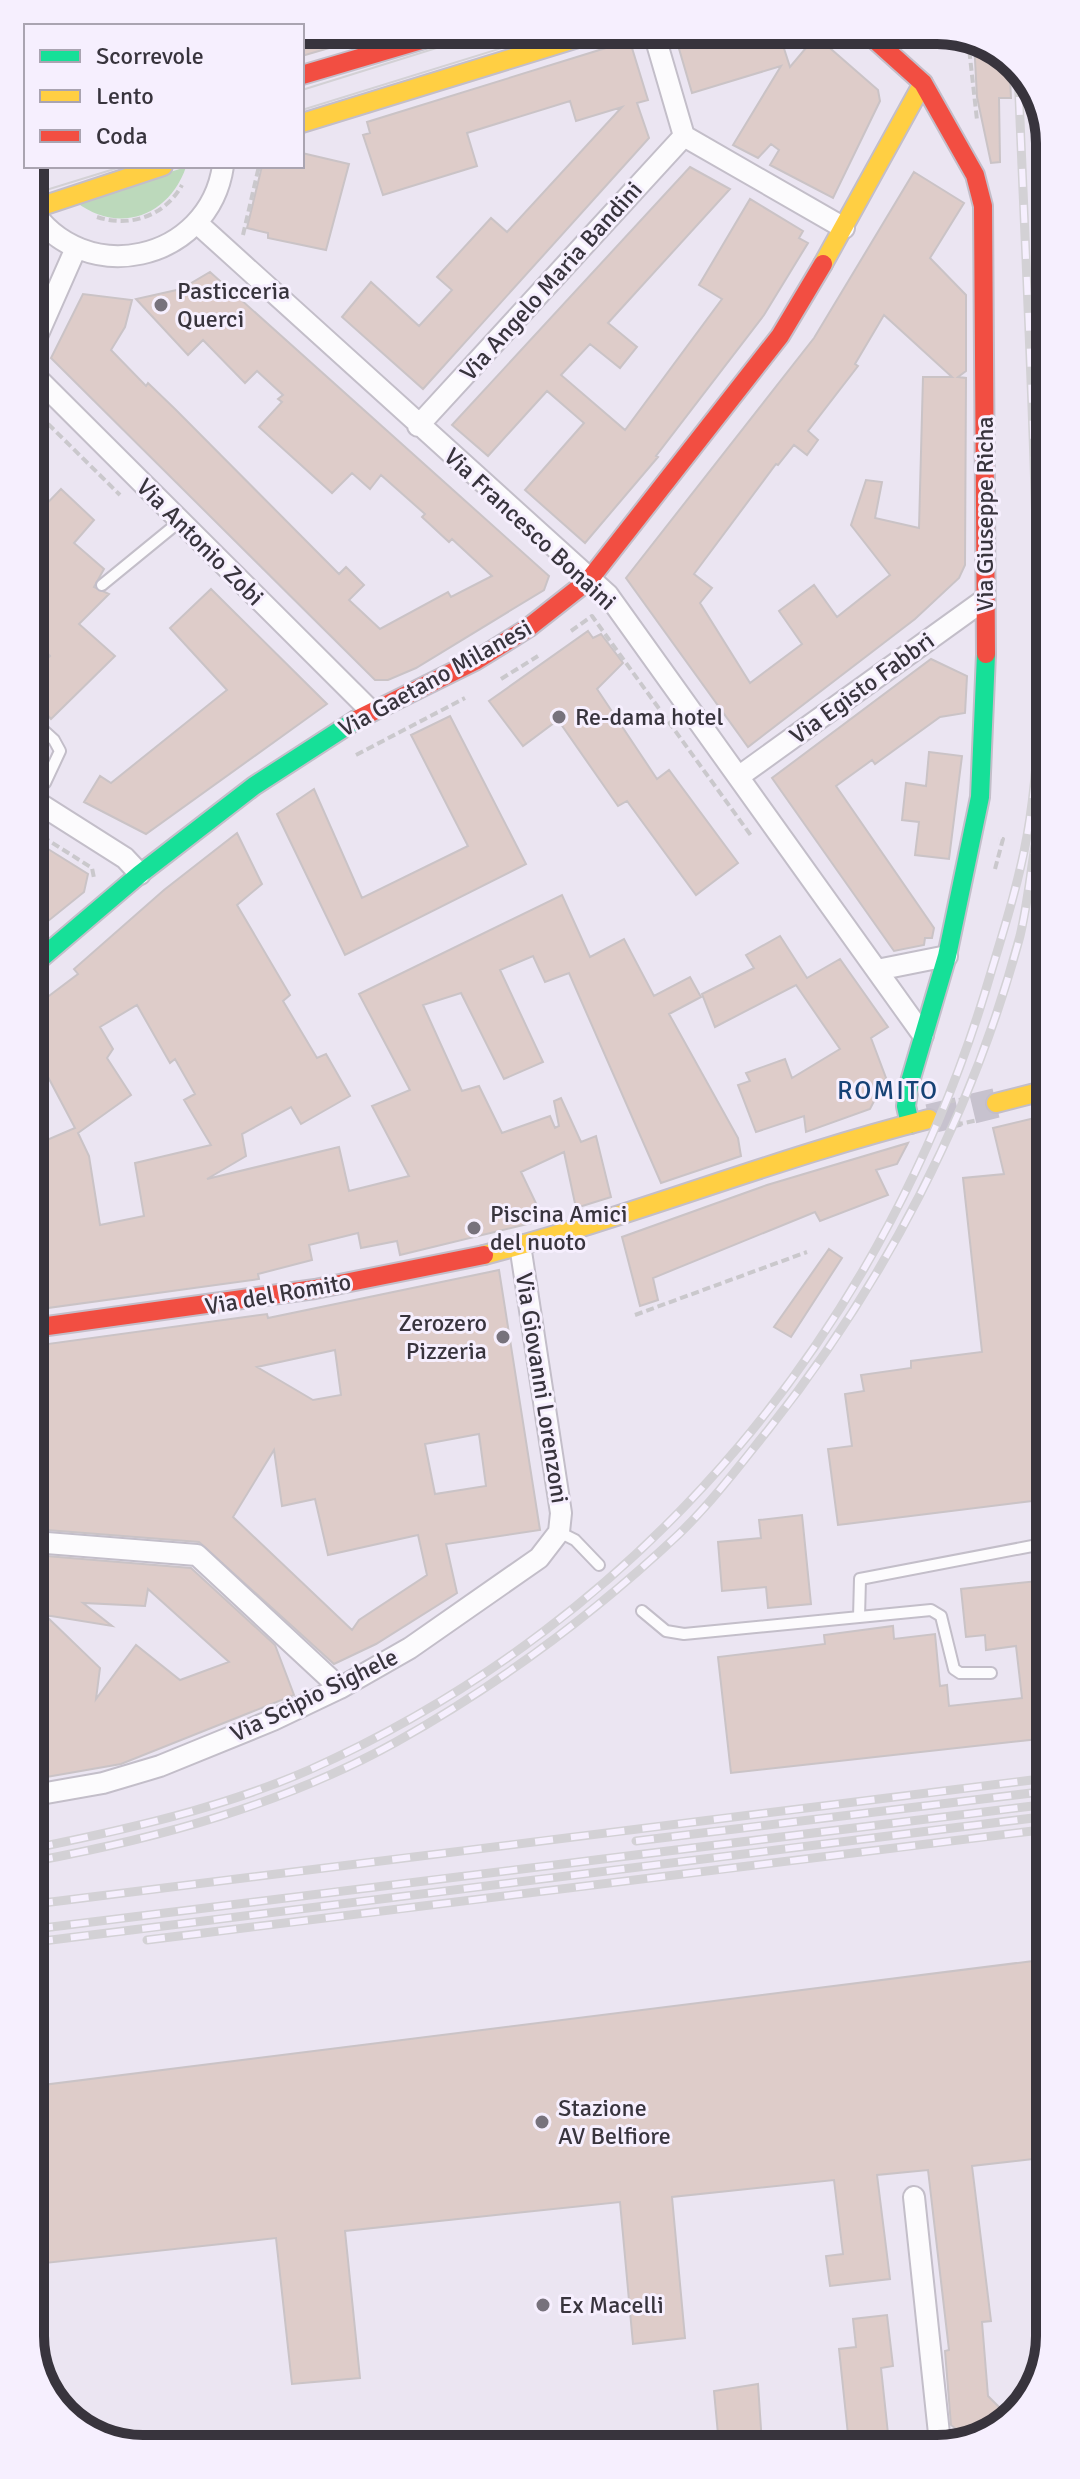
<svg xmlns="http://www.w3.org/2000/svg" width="1080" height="2479" font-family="Signika,sans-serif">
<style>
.green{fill:#bcd9bb}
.building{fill:#deccc9;stroke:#cac3c6;stroke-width:2;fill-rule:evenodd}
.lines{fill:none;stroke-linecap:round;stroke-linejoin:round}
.secondary-tunnel{stroke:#c7c2ce;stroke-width:30;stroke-dasharray:30 15;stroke-linecap:butt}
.lane-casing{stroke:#c3bec9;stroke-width:14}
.street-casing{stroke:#c3bec9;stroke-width:24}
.fast-casing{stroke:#c3bec9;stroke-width:22}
.slow-casing{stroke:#c3bec9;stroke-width:22}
.jam-casing{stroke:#c3bec9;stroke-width:22}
.path{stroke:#cac8cc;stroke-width:4;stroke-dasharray:8 4;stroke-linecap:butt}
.lane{stroke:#fcfbfd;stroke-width:10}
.street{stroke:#fcfbfd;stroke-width:20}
.fast{stroke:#16e098;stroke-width:18}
.slow{stroke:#ffcf43;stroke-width:18}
.jam{stroke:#f24e42;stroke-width:18}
.tram{stroke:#d3d1d5;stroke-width:2}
.rail-casing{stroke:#d3d1d5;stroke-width:9}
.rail{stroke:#f6effe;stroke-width:6;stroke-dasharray:18;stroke-linecap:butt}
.poi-dot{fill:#77727c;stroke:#f6effe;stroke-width:3}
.labels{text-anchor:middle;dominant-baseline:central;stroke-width:6;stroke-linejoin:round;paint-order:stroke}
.street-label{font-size:24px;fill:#38343d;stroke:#f6effe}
.poi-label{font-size:24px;fill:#38343d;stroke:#f6effe;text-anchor:start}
.neighbourhood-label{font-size:26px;letter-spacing:2px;fill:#164275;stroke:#f6effe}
.rim{fill:none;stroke:#38343d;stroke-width:10}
</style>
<rect width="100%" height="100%" fill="#ebe5f2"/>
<path class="green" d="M186,167C169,216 119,235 76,202Z"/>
<path class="building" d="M302,30H324L329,48L302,56Z
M681,30H778L790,67L816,36L878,90L880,101L833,198L770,165L779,150L771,144L758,158L733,145L781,66L692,93L677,42L684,40Z
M628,35L648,100L637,103L649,138L423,389L342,317L371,282L419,326L452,290L437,277L491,218L507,232L622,107L576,121L570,101L467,133L477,166L383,195L363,135L370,133L367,122L609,47Z
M974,41L1005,53L1009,58L1011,98H999L1000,162L991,163L977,97Z
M302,153L349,164L326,250L268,238V233L247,228L262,166H302Z
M690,167L730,189L608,323L637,347L620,368L590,344L561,375L625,430L722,299L699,285L750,199L803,231L799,238L808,243L764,315L656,456L658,457L585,543L525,490L584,423L547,391L488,456L452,425Z
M914,172L964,203L930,258L966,295V371L958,377L966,378L965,565L959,578L915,619L748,747L626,578L814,338ZM884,315L952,377H923L919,528L875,518L882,482L866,480L851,525L890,575L837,617L814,585L779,611L802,644L750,683L700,603L712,588L694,574L776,464L778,465L794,445L807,455L818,440L808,431L858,366L855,364Z
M210,272L549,576L544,590L416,668L388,680H375L51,358L83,294L132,300L125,327L111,350L146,386L148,383L175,409L339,574L346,567L364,585L349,600L380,629L448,592L451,597L492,576L452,539L449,542L422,517L425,514L381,475L370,489L352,473L332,493L259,427L282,402L278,399L283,395L257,371L245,383L203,340L188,355L136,299L181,289Z
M61,489L94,520L74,543L104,569L94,587L109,594L79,624L115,656L51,719L32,698V674L50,656L32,636L31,520Z
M211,589L327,704L146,834L84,802L100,776L111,783L227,690L170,628Z
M588,631L593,638L601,634L623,663L597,689L657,779L669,770L738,863L696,895L627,801L618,806L558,720L523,746L489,701Z
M931,659L967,676L965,713L940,717L875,764L872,760L836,786L934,928L932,938H925L924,945L894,951L772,778Z
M450,716L526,864L345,955L277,814L314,789L362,898L468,846L411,735Z
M929,752L962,756L949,859L915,855L919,822L902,820L906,783L926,786Z
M237,833L262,884L237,905L290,995L283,1001L317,1058L326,1054L350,1096L301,1124L291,1107L242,1134L246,1156L207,1179L339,1147L349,1191L409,1176L372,1106L410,1090L359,994L562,895L590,957L624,939L654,996L690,977L701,997L669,1014L738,1138L741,1156L661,1183L569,973L545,982L533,956L500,970L543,1062L504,1079L461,993L423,1005L462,1091L479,1086L502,1133L550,1116L555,1128L559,1126L554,1101L561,1098L581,1142L596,1136L611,1197L576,1208L564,1152L521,1172L544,1220L400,1255L397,1241L361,1248L358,1233L309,1245L312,1260L258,1274L259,1279L33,1310V1261L37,1260L33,1146L75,1128L48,1077L33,1086V1008L78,974L74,969L164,890ZM137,1005L170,1063L175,1059L195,1094L184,1100L211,1145L135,1163L144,1216L100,1225L89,1156L78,1133L131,1095L107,1058L113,1049L100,1027Z
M32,839L88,874L84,892L32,934Z
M780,936L807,978L840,959L888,1027L871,1038L886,1078L870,1109L806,1132L804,1116L756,1132L738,1085L750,1081L746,1073L785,1059L792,1078L840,1049L796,985L715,1027L702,994L754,968L746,955Z
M1047,1115L1048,1499L838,1525L828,1449L852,1446L845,1394L864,1391L861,1375L911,1368V1361L982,1352L963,1178L1004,1174L993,1128Z
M908,1143L897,1164L876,1170L888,1195L820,1221L815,1212L653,1278L658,1300L640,1306L622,1237L767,1185Z
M829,1249L842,1258L791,1337L774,1327Z
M499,1270L540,1530L446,1544L457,1593L376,1644L334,1664L199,1542L34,1529L33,1346L267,1314L268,1318ZM335,1350L341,1395L313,1400L257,1367ZM479,1434L486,1486L435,1494L425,1444ZM274,1450L282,1506L315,1499L328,1555L418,1535L427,1575L359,1620L352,1630L233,1517Z
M802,1515L811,1604L768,1608L766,1587L722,1591L718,1542L761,1538L759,1520Z
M34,1555L191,1568L275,1645L294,1695L121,1764L35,1779ZM148,1589L229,1662L180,1680L136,1645L96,1699L100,1668L45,1615L112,1626L83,1603L145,1606Z
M1048,1580V1738L731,1773L718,1657L825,1644L824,1635L893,1626L894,1639L935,1634L940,1686L947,1685L949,1706L1022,1698L1016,1646L986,1650L985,1635L966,1637L961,1589Z
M1049,1959L1050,2157L972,2166L991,2321L982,2322L988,2396L1008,2416L974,2443L951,2425L945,2351L949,2350L928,2170L877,2175L890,2279L830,2286L826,2256L843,2254L834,2180L672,2197L685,2338L633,2344L620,2202L345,2231L360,2378L292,2384L276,2238L36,2264L35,2086Z
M887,2315L893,2366L881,2368L889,2443L849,2444L839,2349L856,2347L853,2319Z
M758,2384L762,2444L719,2445L714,2391Z"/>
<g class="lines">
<path class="secondary-tunnel" d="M929,1119L996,1103"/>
<g class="lane-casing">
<path id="lane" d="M102,585L179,522
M32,663L41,655
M32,720L54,740L60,751L45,783
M559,1532L575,1540L599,1565
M642,1611L666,1631L684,1634L931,1610L941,1616L954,1669L960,1673H991
M859,1617L860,1579L1048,1543"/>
</g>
<g class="street-casing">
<path id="street" d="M653,30L684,136L844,228
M30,207C83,290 209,262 223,166
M197,223L608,595L923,1035
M31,350L76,248
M31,372L371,711
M418,426L684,136
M741,775L984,600
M32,799L125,858L140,874
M877,970L947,956
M34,1542L197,1555L340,1688
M35,1795L103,1783L160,1766L273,1720L340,1688L410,1648L539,1558L559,1532L561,1513L520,1245
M914,2197L940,2443"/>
</g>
<g class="fast-casing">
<path id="fast" d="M32,966L140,874L254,786L356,720
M910,1124L906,1106L909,1085L947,956L980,797L986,654"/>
</g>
<g class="slow-casing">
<path id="slow" d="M302,123L604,30
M30,210L163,166
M823,264L923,83
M996,1103L1047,1090
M484,1255C634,1216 778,1157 929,1119"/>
</g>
<g class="jam-casing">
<path id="jam" d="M864,30L923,83L975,175L983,206L986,654
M302,75L455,30
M356,720L475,661L528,628L589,580L780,336L823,264
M33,1328L315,1289L484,1255"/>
</g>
<path class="path" d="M824,30L839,40
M968,39L977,120
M914,43L928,33
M97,217C130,228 165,216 182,185
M243,235L259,166
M31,264L39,273L31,291
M31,407L120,495
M571,631L592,616L752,837
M501,679L538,656
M356,755L465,698
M32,830L92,868L94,878
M995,869L1003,839H998
M33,999L43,991
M947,1102L970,1098
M955,1125L978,1120
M635,1315L807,1252"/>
<use href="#lane" class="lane"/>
<use href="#street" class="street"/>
<use href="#fast" class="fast"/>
<use href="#slow" class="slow"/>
<use href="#jam" class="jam"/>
<path class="tram" d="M302,90L494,30
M302,110L560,30
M30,174L56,166
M30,195L124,166"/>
<g class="rail-casing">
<path id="rail" d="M1043,340L1045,381
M1042,799L1046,767
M636,1841L1048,1791
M35,1848C128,1829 222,1808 309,1770C648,1619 890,1323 992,969C1005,926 1019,881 1027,836C1045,736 1039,629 1036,528C1032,375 1024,223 1018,71
M35,1861C159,1838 285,1804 396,1742C498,1685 594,1614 679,1534C711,1503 740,1465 768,1430C883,1285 972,1116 1020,936C1027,907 1030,876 1035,846
M35,1904L1048,1778
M35,1929L1049,1804
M147,1940L1049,1829
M35,1942L1049,1816"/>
</g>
<use href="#rail" class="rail"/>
</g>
<g class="poi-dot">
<circle cx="161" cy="305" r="8"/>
<circle cx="559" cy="717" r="8"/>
<circle cx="474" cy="1228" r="8"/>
<circle cx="503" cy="1337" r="8"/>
<circle cx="542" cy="2122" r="8"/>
<circle cx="543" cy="2305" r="8"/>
</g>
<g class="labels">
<g class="street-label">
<text transform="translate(551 281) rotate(-48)">Via Angelo Maria Bandini</text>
<text transform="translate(985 514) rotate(-90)">Via Giuseppe Richa</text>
<text transform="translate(530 529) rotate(43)">Via Francesco Bonaini</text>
<text transform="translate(200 542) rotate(45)">Via Antonio Zobi</text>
<text transform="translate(435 678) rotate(-29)">Via Gaetano Milanesi</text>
<text transform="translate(862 688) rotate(-36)">Via Egisto Fabbri</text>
<text transform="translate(278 1294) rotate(-10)">Via del Romito</text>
<text transform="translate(542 1388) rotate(81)">Via Giovanni Lorenzoni</text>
<text transform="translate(314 1695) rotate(-26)">Via Scipio Sighele</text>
</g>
<g class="poi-label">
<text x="177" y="291">Pasticceria<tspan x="177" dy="28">Querci</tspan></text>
<text x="575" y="717">Re-dama hotel</text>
<text x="490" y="1214">Piscina Amici<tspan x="490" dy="28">del nuoto</tspan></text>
<text x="487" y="1323" text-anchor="end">Zerozero<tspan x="487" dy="28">Pizzeria</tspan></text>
<text x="558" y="2108">Stazione<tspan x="558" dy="28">AV Belfiore</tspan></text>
<text x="559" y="2305">Ex Macelli</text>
</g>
<g class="neighbourhood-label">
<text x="888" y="1091">ROMITO</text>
</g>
</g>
<path d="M0 0H1080V2479H0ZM143 44H937A99 99 0 0 1 1036 143V2336A99 99 0 0 1 937 2435H143A99 99 0 0 1 44 2336V143A99 99 0 0 1 143 44Z" fill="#f6effe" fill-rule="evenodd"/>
<path class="rim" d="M143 44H937A99 99 0 0 1 1036 143V2336A99 99 0 0 1 937 2435H143A99 99 0 0 1 44 2336V143A99 99 0 0 1 143 44Z"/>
<rect x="24" y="24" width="280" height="144" fill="#f6effe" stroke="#aaa4b1" stroke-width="2"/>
<rect x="40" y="50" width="40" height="12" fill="#16e098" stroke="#aaa4b1" stroke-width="2"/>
<text x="96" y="64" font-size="24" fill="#38343d">Scorrevole</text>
<rect x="40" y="90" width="40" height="12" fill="#ffcf43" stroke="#aaa4b1" stroke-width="2"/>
<text x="96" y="104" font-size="24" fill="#38343d">Lento</text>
<rect x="40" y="130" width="40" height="12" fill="#f24e42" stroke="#aaa4b1" stroke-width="2"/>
<text x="96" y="144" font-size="24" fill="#38343d">Coda</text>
</svg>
